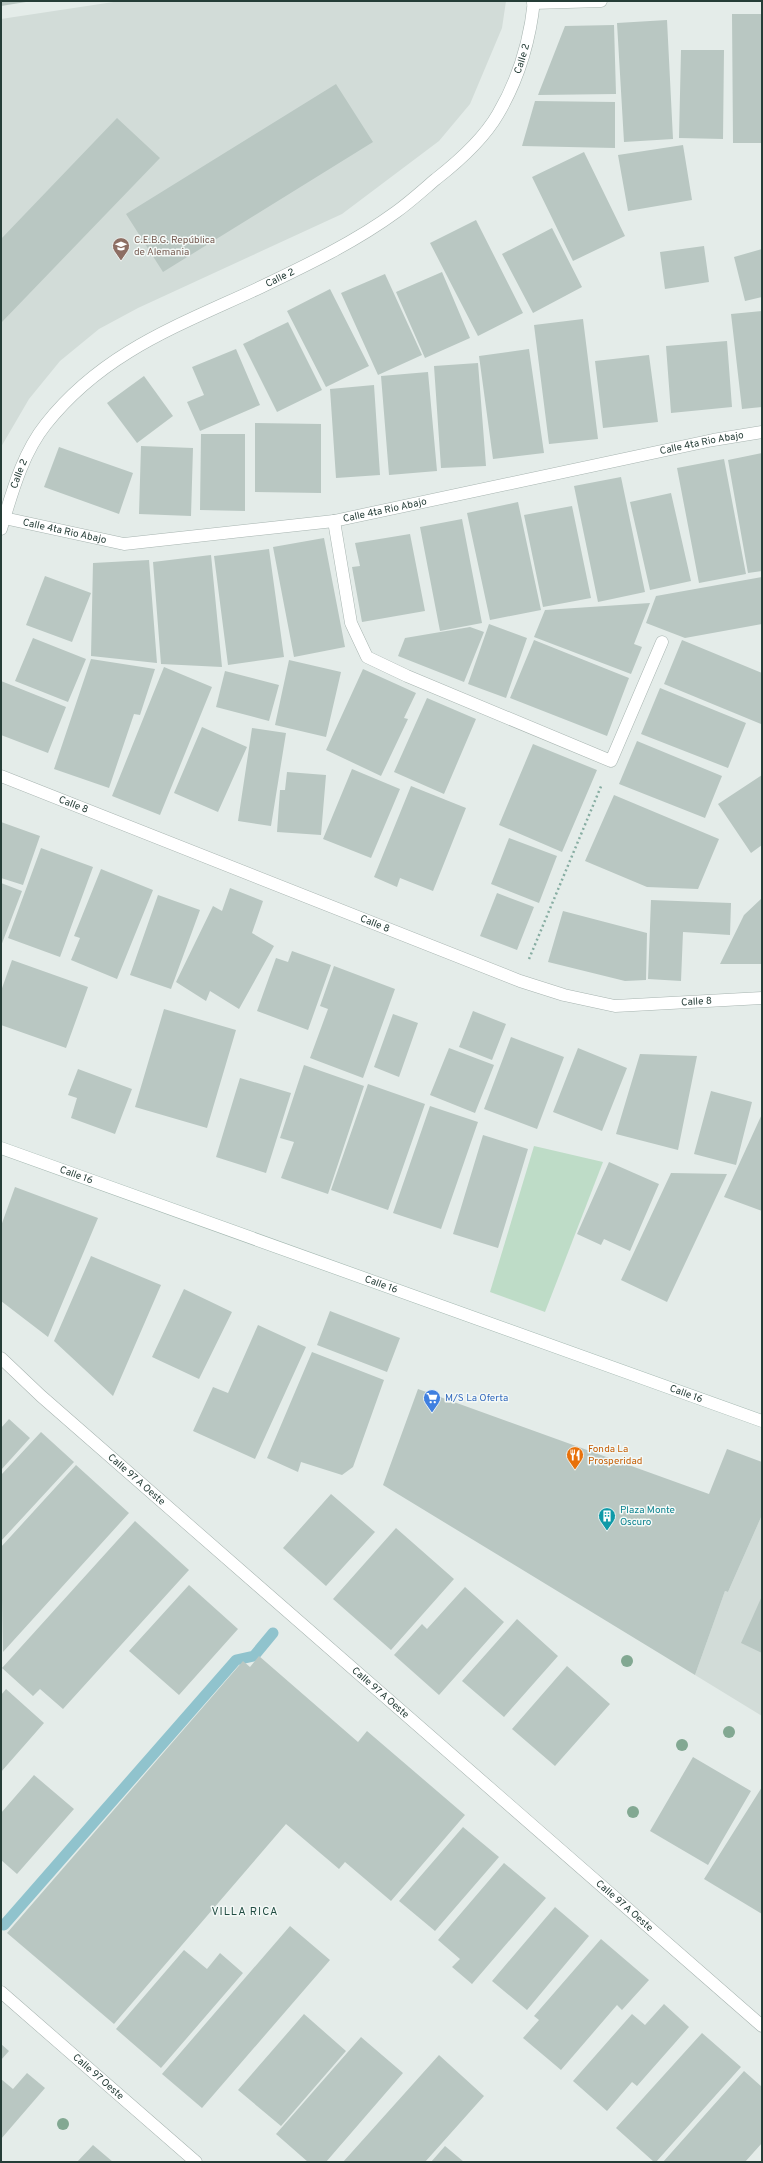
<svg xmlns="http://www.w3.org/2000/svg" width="763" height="2163" font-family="Overpass,sans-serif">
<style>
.built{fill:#d2dcd8}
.green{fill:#bedcc7}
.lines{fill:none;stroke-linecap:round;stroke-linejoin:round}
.stream{stroke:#90c3cd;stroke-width:11}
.building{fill:#b9c7c2}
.minor-casing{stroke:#a7b4b0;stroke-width:13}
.secondary-casing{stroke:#a3b7b0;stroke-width:13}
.path{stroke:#87ada2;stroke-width:2.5;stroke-dasharray:2 3;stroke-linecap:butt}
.minor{stroke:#fff;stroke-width:12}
.secondary{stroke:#fff;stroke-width:12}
.tree{fill:#82a892}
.labels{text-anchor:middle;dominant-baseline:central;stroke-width:3;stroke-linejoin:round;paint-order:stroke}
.street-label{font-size:10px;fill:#253d37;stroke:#f4f9f7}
.education-label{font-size:10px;fill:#785e54;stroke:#f4f9f7;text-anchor:start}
.shop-label{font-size:10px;fill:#366cbe;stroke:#f4f9f7;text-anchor:start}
.food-label{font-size:10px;fill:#c56008;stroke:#f4f9f7;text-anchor:start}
.culture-label{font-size:10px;fill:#0d838f;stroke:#f4f9f7;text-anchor:start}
.neighbourhood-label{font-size:11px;letter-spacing:1px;fill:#224d43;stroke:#f4f9f7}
</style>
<rect width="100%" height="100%" fill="#e4ece9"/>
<path class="built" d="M120,1H506L502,28L470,104L439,141L342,214L138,308L99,329L60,361L29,399L1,447V19Z
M762,1515V1716L695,1675L725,1591L728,1592Z"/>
<path class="green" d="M534,1146L603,1162L545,1312L490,1292Z"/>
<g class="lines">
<path class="stream" d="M4,1925L236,1660L254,1656L273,1633"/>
</g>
<path class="building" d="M1,1H26V2L1,6Z
M732,14H762V143H733Z
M667,20L673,139L624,142L617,23Z
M614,25L616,94L538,95L565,26Z
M681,50H724L723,139L679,138Z
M336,84L373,142L163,272L126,214Z
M535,101L615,102V148L522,146Z
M117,118L160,158L1,323V239Z
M683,145L692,200L628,211L618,155Z
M584,152L625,236L573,261L532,177Z
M476,220L523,313L478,336L430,243Z
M552,228L582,287L533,313L502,254Z
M704,246L709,282L665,289L660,252Z
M762,249V297L745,301L734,257Z
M442,272L470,338L425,358L396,292Z
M385,274L422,355L378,375L341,293Z
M330,289L369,366L326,387L287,311Z
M762,311V407L742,409L731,314Z
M583,319L598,439L549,444L534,325Z
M288,322L322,390L277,412L243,344Z
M727,341L732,407L671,413L666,346Z
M236,349L260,405L200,431L187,402L204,395L192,367Z
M529,349L544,453L493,459L479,356Z
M649,355L658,422L603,428L595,361Z
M478,363L486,466L441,468L434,366Z
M428,372L437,471L389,475L381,376Z
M144,376L173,416L137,443L107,403Z
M374,385L380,475L336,478L330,389Z
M255,423L321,424V493L255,492Z
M201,434H245V511L200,510Z
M141,446L193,448L191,516L139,514Z
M59,447L133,473L119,514L44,487Z
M762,453V571L748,573L728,460Z
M724,459L746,574L699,583L677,468Z
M621,477L645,592L598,602L574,486Z
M671,493L691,581L650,590L630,502Z
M518,502L541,610L490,620L467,513Z
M572,506L591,598L543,607L524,515Z
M462,519L482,623L440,631L420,527Z
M410,534L425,611L362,622L352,567L360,566L355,543Z
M324,538L345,647L294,657L273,547Z
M269,549L284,657L228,665L214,556Z
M211,555L222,667L161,664L153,562Z
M149,560L157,663L91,656L93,563Z
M45,576L91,593L72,642L26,625Z
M762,577V624L685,638L646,623L656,596Z
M650,603L634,644L642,647L631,674L534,637L545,610Z
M489,624L527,638L506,698L468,684Z
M470,627L484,632L464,682L398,656L405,638Z
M33,638L86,659L68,702L15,681Z
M534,640L629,678L607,736L510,698Z
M682,640L762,673L761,724L664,684Z
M91,659L155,669L140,715L134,714L109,788L54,769Z
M289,660L341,672L326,737L275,725Z
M164,667L212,687L160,815L112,796Z
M363,669L416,693L404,718L408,719L381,776L326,750Z
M225,671L279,685L269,721L216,707Z
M1,681L66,707L48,753L1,735Z
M660,688L746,723L728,768L641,734Z
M427,698L476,719L444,794L394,772Z
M202,727L247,747L218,812L174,793Z
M252,728L286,733L271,826L238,821Z
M637,741L722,776L705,818L619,784Z
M533,744L597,770L562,852L499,825Z
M352,769L400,789L371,858L323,839Z
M287,772L326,775L321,835L277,832L280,790H285Z
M762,775V845L751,853L718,804Z
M411,786L466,808L433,891L400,878L397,887L374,877Z
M614,795L719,839L698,889L647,887L585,861Z
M1,822L40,836L23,885L1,878Z
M509,838L557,856L539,903L491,884Z
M41,848L93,867L60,957L8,938Z
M101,869L153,890L117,979L71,960L80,938L74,936Z
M1,883L22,891L1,946Z
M230,888L263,901L252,933L274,946L239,1009L210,991L206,1001L176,982L213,906L222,911Z
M497,893L534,907L517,950L480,936Z
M158,895L200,910L171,989L130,975Z
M762,898V964H720L744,915Z
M651,900L731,903L730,935L683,932L681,981L648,979Z
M563,911L647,933L646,980L625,981L548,962Z
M292,951L331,965L308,1030L257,1011L276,958L288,962Z
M12,960L88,987L66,1048L1,1025V991Z
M334,966L395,989L363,1078L310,1058L328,1009L320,1006Z
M164,1009L236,1030L207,1128L135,1107Z
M473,1011L506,1024L492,1060L459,1047Z
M393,1014L418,1023L399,1077L374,1067Z
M511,1037L564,1057L537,1129L484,1109Z
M449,1048L494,1065L475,1113L430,1095Z
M578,1048L627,1068L602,1131L553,1112Z
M640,1054L697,1056L678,1150L616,1134Z
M304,1065L364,1086L328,1194L281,1178L294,1142L280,1138Z
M78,1069L132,1089L115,1134L71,1118L77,1098L68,1095Z
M240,1078L291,1093L266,1173L216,1157Z
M368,1084L425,1104L388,1210L331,1190Z
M711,1091L752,1102L736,1165L694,1154Z
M430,1106L478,1122L441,1229L393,1213Z
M762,1114V1211L724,1197Z
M483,1135L528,1149L498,1248L453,1234Z
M609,1162L659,1184L630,1251L604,1239L601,1245L577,1234Z
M671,1173L727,1174L667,1302L621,1280Z
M15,1187L98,1218L48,1337L1,1301V1226Z
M91,1256L161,1285L113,1396L54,1341Z
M184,1289L232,1312L199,1379L152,1357Z
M330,1311L400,1338L387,1372L317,1345Z
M258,1325L306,1347L255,1459L193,1431L213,1387L228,1393Z
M312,1352L384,1380L353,1467L342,1475L301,1462L298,1472L267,1458Z
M418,1389L709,1494L727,1449L762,1462V1515L728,1592L725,1591L695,1675L383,1485Z
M9,1419L30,1438L1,1470V1428Z
M41,1432L74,1462L1,1541V1475Z
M76,1465L129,1513L3,1652L1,1547Z
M331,1494L375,1532L326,1586L283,1548Z
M135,1521L189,1570L63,1709L40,1689L33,1696L2,1668Z
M396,1528L454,1579L391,1650L333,1599Z
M189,1585L238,1629L179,1695L129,1651Z
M465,1587L504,1622L439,1695L394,1655L422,1624L427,1629Z
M762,1596V1653L741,1643Z
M517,1619L558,1656L504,1717L462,1681Z
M259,1656L358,1742L367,1731L465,1815L391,1901L345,1862L339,1869L286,1824L114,2024L7,1933L243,1661L250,1667Z
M567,1666L610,1704L555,1766L512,1729Z
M6,1689L44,1723L1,1772V1695Z
M693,1757L751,1791L708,1865L650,1831Z
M34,1775L74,1809L17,1874L1,1860V1813Z
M762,1787V1914L704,1879Z
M463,1827L499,1857L435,1931L399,1901Z
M504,1863L546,1898L472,1984L452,1967L460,1959L438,1940Z
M555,1907L589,1936L527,2010L492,1981Z
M290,1926L330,1960L202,2108L162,2074Z
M601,1939L649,1980L622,2010L617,2005L561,2070L523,2038L539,2020L534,2016Z
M184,1950L207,1969L220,1953L243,1973L161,2068L116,2029Z
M664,2004L689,2027L637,2086L632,2082L607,2111L573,2081L632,2014L645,2025Z
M304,2014L346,2051L281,2126L238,2090Z
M702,2033L741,2067L656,2162H654L616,2128Z
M361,2037L403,2073L326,2162H308L276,2134Z
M1,2044L9,2051L1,2060Z
M439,2055L484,2096L425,2162H343Z
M744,2071L762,2087V2143L745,2162H663Z
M27,2073L45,2088L1,2139V2079L13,2089Z
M93,2145L113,2162H77Z
M445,2146L464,2162H431Z"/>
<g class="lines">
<g class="minor-casing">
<g id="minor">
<path d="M533,3L601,1"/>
<path id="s1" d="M4,518L124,544L334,521L713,440L762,432"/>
<path d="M334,521L351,623L367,657L407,676L611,761L662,642"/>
<path id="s2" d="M1,529C12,493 22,454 46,424C104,351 180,325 261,287C307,265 355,242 396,212C410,202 423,190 436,179C459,161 483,140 498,114C518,80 530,40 534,1"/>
<path id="s3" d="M1,776L520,981L564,995L615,1006L762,998"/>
<path id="s4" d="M1,1358L41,1396L762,2026"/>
<path id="s5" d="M1,1992L196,2162"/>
</g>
</g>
<g class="secondary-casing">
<g id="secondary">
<path id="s6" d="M1,1148L762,1421"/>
</g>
</g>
<path class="path" d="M529,959L602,784"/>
<use href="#minor" class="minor"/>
<use href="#secondary" class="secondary"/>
</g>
<g class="tree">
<circle cx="627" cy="1661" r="6"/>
<circle cx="729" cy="1732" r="6"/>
<circle cx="682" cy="1745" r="6"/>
<circle cx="633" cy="1812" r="6"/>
<circle cx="63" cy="2124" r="6"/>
</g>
<defs>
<g id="school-pin" transform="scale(0.9)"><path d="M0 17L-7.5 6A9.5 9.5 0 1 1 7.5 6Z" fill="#8d6e63" stroke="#f4f9f7"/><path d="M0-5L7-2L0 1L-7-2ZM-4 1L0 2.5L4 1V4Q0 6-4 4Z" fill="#fff"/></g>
<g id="supermarket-pin" transform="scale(0.9)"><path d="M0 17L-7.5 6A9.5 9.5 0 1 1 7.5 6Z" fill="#3f7fe0" stroke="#f4f9f7"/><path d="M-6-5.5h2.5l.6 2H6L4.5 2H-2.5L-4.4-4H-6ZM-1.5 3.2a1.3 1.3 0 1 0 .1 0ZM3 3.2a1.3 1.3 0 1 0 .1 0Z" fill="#fff"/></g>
<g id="restaurant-pin" transform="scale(0.9)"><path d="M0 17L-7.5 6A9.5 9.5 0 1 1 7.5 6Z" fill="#e8710a" stroke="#f4f9f7"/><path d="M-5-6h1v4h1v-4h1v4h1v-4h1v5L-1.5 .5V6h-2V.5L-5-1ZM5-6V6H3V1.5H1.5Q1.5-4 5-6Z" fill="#fff"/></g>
<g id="building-pin" transform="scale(0.9)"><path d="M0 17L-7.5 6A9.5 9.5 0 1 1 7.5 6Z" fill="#0f9aa8" stroke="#f4f9f7"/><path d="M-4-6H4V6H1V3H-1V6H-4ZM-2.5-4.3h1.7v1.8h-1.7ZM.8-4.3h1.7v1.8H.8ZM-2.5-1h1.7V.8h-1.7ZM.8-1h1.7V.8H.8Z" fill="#fff"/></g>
</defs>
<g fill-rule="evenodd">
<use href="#school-pin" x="121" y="246"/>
<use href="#supermarket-pin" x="432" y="1398"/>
<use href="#restaurant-pin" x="575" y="1455"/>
<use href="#building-pin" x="607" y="1516"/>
</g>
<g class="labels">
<g class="street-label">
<text stroke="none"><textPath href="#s2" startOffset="730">Calle 2</textPath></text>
<text stroke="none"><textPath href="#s2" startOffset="394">Calle 2</textPath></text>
<text stroke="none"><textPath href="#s1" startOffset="710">Calle 4ta Rio Abajo</textPath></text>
<text stroke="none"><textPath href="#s2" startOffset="58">Calle 2</textPath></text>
<text stroke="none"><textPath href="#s1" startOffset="386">Calle 4ta Rio Abajo</textPath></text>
<text stroke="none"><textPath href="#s1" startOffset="62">Calle 4ta Rio Abajo</textPath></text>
<text stroke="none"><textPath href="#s3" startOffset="78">Calle 8</textPath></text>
<text stroke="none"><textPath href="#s3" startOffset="402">Calle 8</textPath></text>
<text stroke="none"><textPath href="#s3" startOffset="738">Calle 8</textPath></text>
<text stroke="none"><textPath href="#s6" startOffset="80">Calle 16</textPath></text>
<text stroke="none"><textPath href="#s6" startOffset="404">Calle 16</textPath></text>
<text stroke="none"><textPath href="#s6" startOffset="728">Calle 16</textPath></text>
<text stroke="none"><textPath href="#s4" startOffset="182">Calle 97 A Oeste</textPath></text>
<text stroke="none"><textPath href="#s4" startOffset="506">Calle 97 A Oeste</textPath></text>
<text stroke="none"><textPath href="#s4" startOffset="830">Calle 97 A Oeste</textPath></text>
<text stroke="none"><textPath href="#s5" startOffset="129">Calle 97 Oeste</textPath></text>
</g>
<g class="education-label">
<text x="134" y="240">C.E.B.G. República<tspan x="134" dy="12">de Alemania</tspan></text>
</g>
<g class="shop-label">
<text x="445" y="1398">M/S La Oferta</text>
</g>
<g class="food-label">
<text x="588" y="1449">Fonda La<tspan x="588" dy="12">Prosperidad</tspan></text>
</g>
<g class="culture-label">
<text x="620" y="1510">Plaza Monte<tspan x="620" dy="12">Oscuro</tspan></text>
</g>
<g class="neighbourhood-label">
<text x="245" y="1912">VILLA RICA</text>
</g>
</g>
<rect width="763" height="2163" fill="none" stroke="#253d37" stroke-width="4"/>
</svg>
